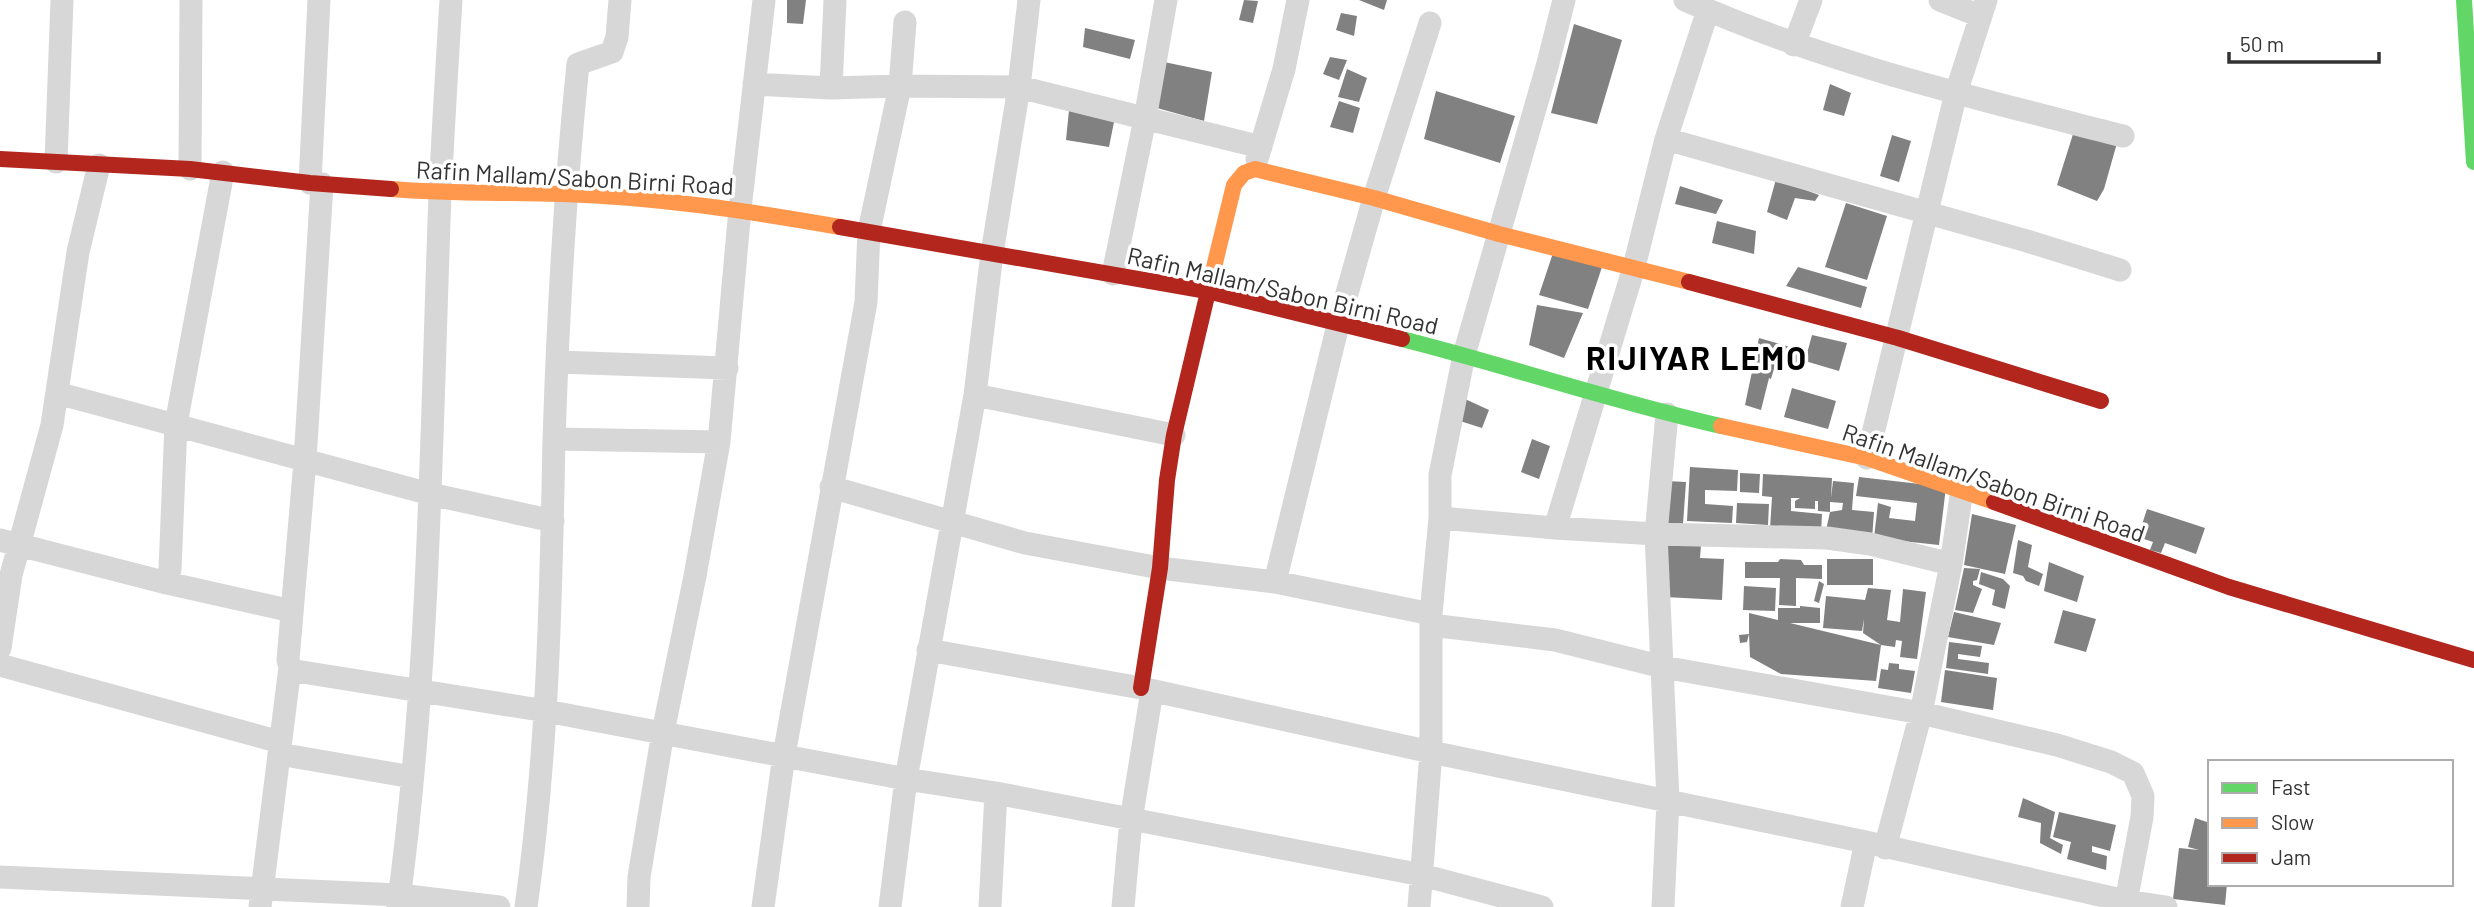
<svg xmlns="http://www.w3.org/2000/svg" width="2474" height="907" font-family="Barlow,sans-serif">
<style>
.building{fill:#818181;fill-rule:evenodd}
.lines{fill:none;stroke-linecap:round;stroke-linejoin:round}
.street{stroke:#d7d7d7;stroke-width:23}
.fast{stroke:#63d668;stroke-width:16}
.slow{stroke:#ff974d;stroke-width:16}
.jam{stroke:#b3261e;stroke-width:16}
.labels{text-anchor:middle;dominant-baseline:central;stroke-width:7;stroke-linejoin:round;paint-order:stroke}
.street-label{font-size:24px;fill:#333;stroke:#fff}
.district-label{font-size:32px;font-weight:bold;letter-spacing:2px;fill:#000;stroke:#fff}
</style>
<rect width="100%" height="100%" fill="#fff"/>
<path class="building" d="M787,0H806L803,24L787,23Z
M1244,0L1258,1L1253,23L1239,20Z
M1359,0H1387L1384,10Z
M1341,13L1357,16L1354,36L1336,30Z
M1574,24L1622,40L1597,124L1551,113Z
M1085,28L1135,40L1130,59L1083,47Z
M1330,57L1347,60L1339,80L1323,74Z
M1164,62L1212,72L1204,121L1157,108Z
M1347,69L1367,78L1359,102L1338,97Z
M1830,84L1851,93L1844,116L1823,110Z
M1436,91L1515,116L1500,163L1424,139Z
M1070,100L1116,112L1109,147L1066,140Z
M1339,101L1360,108L1353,133L1330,127Z
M2074,131L2117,143L2104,189L2097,201L2057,185Z
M1892,135L1911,141L1899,182L1880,176Z
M1776,179L1819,195L1815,201L1795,198L1787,220L1767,212Z
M1680,186L1723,200L1716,214L1675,204Z
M1846,203L1887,216L1867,280L1825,267Z
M1717,221L1756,231L1754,254L1712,243Z
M1553,253L1603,264L1588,309L1539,295Z
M1798,267L1867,287L1861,308L1786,286Z
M1537,305L1583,313L1564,358L1529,345Z
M1812,335L1847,343L1839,371L1805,361Z
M1759,338L1801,350L1796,371L1775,365L1771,379L1769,378L1761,410L1745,405Z
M1792,388L1836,401L1828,429L1784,417Z
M1465,399L1489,410L1482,428L1460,421Z
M1532,439L1550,446L1539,479L1521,472Z
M1690,467L1738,470L1737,491L1705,490V504L1733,506L1732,523L1687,521Z
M1740,473L1760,474L1759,493L1740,492Z
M1763,474L1832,478L1831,498L1833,481L1854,483L1852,510L1874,512L1872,539L1825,535L1830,512L1818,511V501H1815V509L1795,508V501L1800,498H1791V511L1822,514L1821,533L1770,529L1772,497L1762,496ZM1830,502L1843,503L1842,510L1830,512Z
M1859,477L1946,487L1939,545L1874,538L1878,503L1891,507L1889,518L1915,521L1917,503L1856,496Z
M1667,481L1686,482L1683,524L1665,523Z
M1737,503L1769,504L1768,525L1736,523Z
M2147,509L2205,528L2196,554L2165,543L2161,553L2150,550L2153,542L2138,537Z
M1972,514L2016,525L2005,574L1964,565Z
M2018,540L2032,545L2028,567L2043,574L2039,586L2026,581L2023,576L2013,573Z
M1668,544L1701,545L1700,558L1724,559L1722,600L1665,597Z
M1780,559L1801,560L1804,565H1822V579L1796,578V606L1779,605L1780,578H1745V562H1778Z
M1827,559H1873V585H1827Z
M2049,562L2084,576L2077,602L2044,591Z
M1964,568L1980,569L1977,580L1973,581V585L1982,589L1973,613L1955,610Z
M1981,572L2003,579L2010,586L2005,609L1992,605L1995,590L1979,584Z
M1819,581L1824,584L1819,603L1814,601Z
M1744,586L1776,588L1775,611L1743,610Z
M1868,588L1891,590L1887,620L1900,622L1903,589L1926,592L1917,659L1900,657L1902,641L1896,640L1895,647L1881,645L1863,633L1864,619L1862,631L1823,628L1826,596L1865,600Z
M1800,606L1820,608V623H1790L1881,645L1876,681L1781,674L1750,657L1749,634L1747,642L1740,643L1739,635L1749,634V613L1778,620V608H1800Z
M2063,610L2096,619L2086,652L2054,643Z
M1954,612L2001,623L1994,645L1948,637Z
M1949,642L1982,646L1980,657L1958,654V659L1989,663L1988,674L1946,668Z
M1889,663L1899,664V669L1915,671L1911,693L1878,688L1881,669L1888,670Z
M1945,670L1997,678L1993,710L1941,702Z
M2023,798L2055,812L2050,838L2063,845L2061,854L2040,843L2041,823L2018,817Z
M2059,812L2116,825L2110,851L2092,846V852L2107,856L2106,870L2067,859L2071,842L2053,837Z
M2195,818L2210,823L2208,851H2210V884H2227L2225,905L2173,899L2179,848L2199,850L2188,847Z"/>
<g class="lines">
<path class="street" d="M1685,0C1825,63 1975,98 2123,136
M1940,0L1980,16
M1794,45L1811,0
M754,84L831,88L900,86L1019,87L1261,147
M831,88L835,0
M1666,139L2027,241L2120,270
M1257,159L1284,69L1298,0
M56,162L62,0
M190,169L191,0
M310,183L319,0
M1113,274L1145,119L1166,0
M558,362L727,368
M57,393L430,494L553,521
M975,395L1174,435
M555,439L719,442
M1867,458L1956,93L1986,0
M831,487L1025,543L1160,568L1275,582L1431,614
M1440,518L1555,528L1656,534L1827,538L1870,544L1951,564
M1555,528L1634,267L1666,139L1708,10
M0,540L167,583L292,611
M1275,582L1338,325L1374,198L1430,23
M167,583L170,569L176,424L223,172
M1431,625L1555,640L1663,667L1921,713L2057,745L2111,762L2133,773L2143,796L2142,817L2125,907
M0,648L11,575L52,425L78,252L99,165
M928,650L1141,688L1431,752L1866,842L2126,901L2166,907
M0,665L280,742
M290,667L296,671L546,711L906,779L996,793L1422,875L1542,907
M279,754L412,777
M1885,848L1921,713L1951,564L1962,490
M0,877L400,895L499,907
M260,907L290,667L288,660L305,461L322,184
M398,907C430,671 431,433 440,195C443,130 447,65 451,0
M526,907C548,752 551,596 554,440C558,315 565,189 578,64L612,52L617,37L620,0
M638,907L639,877L663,732L695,576L719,442L740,209L764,0
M763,907L784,755L866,302L869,231L900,86L905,22
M890,907L906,779L975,395L992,253L1019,87L1029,0
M990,907L996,793
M1123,907L1131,820L1152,691
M1419,907L1431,752V614L1440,518V475L1464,355L1547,67L1564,0
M1663,907L1668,800L1656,534L1667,414
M1852,907L1866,842"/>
<path class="fast" d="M2464,0L2474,162
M1402,339C1509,366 1614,402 1721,426"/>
<path class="slow" d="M391,189C449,194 506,192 563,194C656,197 749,211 840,227
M1207,296L1234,185L1244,173L1255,169L1374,198L1499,234L1689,282
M1721,426L1867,458L1994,502"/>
<path class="jam" d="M0,159L190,169L310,183L391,189
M840,227L1207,291L1402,339
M1689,282L1898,338L2101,401
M1994,502L2229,587L2474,660
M1141,688L1160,568L1167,480L1174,435L1207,296"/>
</g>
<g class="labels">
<g class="street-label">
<text transform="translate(575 177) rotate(3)">Rafin Mallam/Sabon Birni Road</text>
<text transform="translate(1283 290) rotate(13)">Rafin Mallam/Sabon Birni Road</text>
<text transform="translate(1994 482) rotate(19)">Rafin Mallam/Sabon Birni Road</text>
</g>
<g class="district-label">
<text x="1697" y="357">RIJIYAR LEMO</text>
</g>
</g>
<rect x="2208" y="760" width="245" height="126" fill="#ffffff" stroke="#adadad" stroke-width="2"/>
<rect x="2222" y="783" width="35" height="10" fill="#63d668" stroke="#adadad" stroke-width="2"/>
<text x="2271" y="795" font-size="21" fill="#333333">Fast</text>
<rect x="2222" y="818" width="35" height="10" fill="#ff974d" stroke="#adadad" stroke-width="2"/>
<text x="2271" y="830" font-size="21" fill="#333333">Slow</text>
<rect x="2222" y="853" width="35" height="10" fill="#b3261e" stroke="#adadad" stroke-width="2"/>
<text x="2271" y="865" font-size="21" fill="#333333">Jam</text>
<path d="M2229 52v10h150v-10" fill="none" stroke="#333333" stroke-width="3.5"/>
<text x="2240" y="52" font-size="21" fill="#333333" stroke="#ffffff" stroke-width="5" paint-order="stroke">50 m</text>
</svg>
